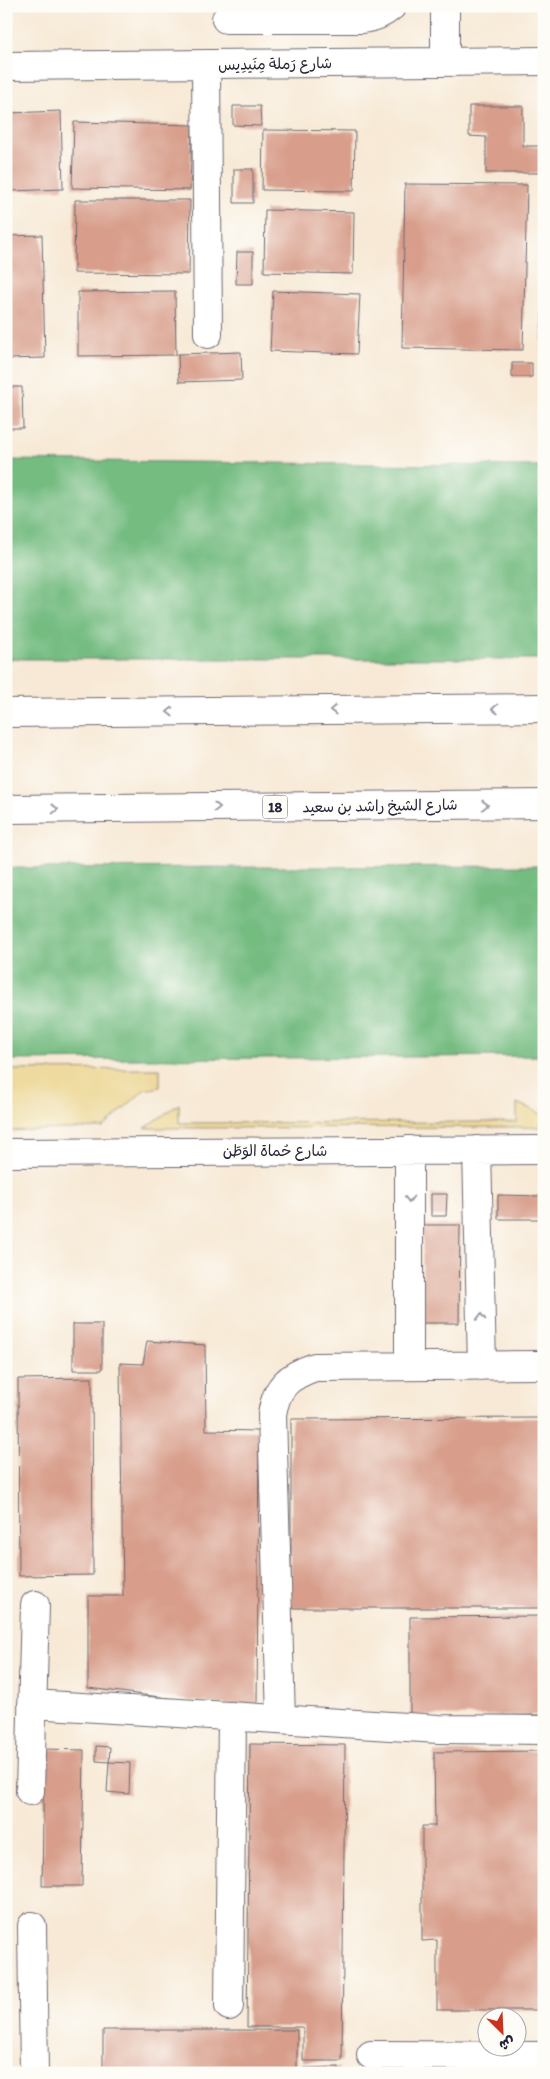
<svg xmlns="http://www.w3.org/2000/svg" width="550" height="2079" font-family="Itim,'Playpen Sans Arabic',sans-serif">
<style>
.forest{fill:#74bc81;stroke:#4b6f5e}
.sand{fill:#eeda9e;stroke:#887e6c}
.building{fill:#d89e8b}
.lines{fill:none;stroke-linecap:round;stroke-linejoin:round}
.minor-casing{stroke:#6d6871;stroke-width:30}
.major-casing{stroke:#6d6871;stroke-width:30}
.minor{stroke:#fff;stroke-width:28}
.major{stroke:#fff;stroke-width:28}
.oneway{stroke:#9c9ca7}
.labels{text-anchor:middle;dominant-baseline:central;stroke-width:4;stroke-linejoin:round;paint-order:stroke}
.shield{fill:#fdfcf7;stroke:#646373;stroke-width:1}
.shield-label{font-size:14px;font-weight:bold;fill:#22223b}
.street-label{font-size:15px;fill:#22223b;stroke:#fdfcf7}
</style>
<rect width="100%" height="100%" fill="#fdfcf7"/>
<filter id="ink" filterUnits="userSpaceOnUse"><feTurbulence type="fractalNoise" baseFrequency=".02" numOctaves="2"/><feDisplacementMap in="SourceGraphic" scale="10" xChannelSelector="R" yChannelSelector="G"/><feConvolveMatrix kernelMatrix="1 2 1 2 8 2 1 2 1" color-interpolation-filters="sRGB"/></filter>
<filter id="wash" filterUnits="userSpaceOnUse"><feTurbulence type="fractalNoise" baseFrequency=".0096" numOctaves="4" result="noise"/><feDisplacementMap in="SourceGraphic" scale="20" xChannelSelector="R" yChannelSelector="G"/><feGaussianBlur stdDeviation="1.12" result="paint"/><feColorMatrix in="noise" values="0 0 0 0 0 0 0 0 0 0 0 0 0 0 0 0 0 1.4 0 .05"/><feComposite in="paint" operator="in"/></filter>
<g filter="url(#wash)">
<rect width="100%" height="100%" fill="#f7e9d5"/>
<path class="forest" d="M6,460L544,466V659H6Z
M544,866V1056L6,1060V868Z"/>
<path class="sand" d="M160,1069V1087L144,1090L103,1128L6,1131V1070Z
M517,1103L544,1115V1127L145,1128L179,1104V1123L517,1122Z"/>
<g id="blocks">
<path class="building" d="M233,106H260L261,126L233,125Z
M469,106H523V146H544V173H486V137L469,136Z
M61,111L63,189L12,191L9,113Z
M74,122L192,125L190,190L72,188Z
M263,130L355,131L354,191L262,190Z
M234,169H253V203H234Z
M405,184L527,185L523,350L402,348Z
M75,200H190L189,274L74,273Z
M265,210L354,212L353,274L264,272Z
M42,235L45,358L6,359V236Z
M237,252H253V284H236Z
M175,291L176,355L78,356V292Z
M273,291L360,294L357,354L270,351Z
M542,313H544V375H541Z
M241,352L242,380L179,382L178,354Z
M512,363H532V377H512Z
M6,387H22L23,428H6Z
M431,1194H447L446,1216H431Z
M498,1195L544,1196V1219H498Z
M423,1225H460L459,1323H422Z
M73,1324H102V1370H73Z
M147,1341L205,1345L206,1430L259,1431L257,1709L88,1688V1596H123L120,1363L143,1364Z
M92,1378L93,1575L19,1576L18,1379Z
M544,1418V1608H291V1419Z
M544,1616V1715L410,1716V1617Z
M250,1744L345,1745L342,2061H303V2027H247Z
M96,1746L110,1747L109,1762L96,1761Z
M44,1749L84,1750L82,1886H42Z
M544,1751V2010H437V1940L422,1941V1826H435L434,1752Z
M109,1762L130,1763L129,1794L107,1792Z
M103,2030H297V2073H103Z
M339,2067V2073H303V2068Z"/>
</g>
</g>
<g filter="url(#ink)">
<use href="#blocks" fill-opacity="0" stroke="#6d6871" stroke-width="1"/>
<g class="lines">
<g class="minor-casing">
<path id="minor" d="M445,6V62
M226,19H362C374,18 383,14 392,6
M206,64L208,334
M6,66L544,61
M477,1150L482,1366
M6,1153L544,1150
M409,1366V1150
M32,1704L439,1729L544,1730
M281,1719L272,1415C276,1387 288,1376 315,1367L544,1365
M30,1791L35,1605
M32,1926L34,2073
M229,2006L232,1716
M371,2055L544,2056"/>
</g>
<g class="major-casing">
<path id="major" d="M6,713L544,708
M6,809L544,804"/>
</g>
<use href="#minor" class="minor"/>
<use href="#major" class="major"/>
</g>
<defs><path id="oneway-chevron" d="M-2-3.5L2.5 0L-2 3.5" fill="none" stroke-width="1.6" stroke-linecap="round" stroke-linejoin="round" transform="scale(1.25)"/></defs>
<g class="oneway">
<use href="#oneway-chevron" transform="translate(495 709) rotate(179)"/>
<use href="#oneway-chevron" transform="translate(333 710) rotate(179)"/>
<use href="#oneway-chevron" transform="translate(170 712) rotate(179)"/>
<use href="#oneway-chevron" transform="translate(485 805) rotate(-1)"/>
<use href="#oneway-chevron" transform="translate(217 807) rotate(-1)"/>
<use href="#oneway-chevron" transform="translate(55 809) rotate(-1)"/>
<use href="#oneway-chevron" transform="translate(409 1199) rotate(90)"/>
<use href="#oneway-chevron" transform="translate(481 1317) rotate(-91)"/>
</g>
</g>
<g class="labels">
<rect class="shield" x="262.5" y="795.5" width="25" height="23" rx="4"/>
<g class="shield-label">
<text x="275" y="807">18</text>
</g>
<g class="street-label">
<text transform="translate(275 64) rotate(-1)">شارع رَملة مِنَيدِيس</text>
<text transform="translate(380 806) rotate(-1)">شارع الشيخ راشد بن سعيد</text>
<text x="275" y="1151">شارع حُماة الوَطَن</text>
</g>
</g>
<rect width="550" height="2079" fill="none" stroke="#fdfcf7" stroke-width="25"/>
<g transform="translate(502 2032) rotate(156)"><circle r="24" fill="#fdfcf7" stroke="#a5a5ac"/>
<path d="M0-4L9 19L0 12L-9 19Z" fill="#c8321e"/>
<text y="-8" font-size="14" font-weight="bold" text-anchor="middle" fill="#22223b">ش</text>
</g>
</svg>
